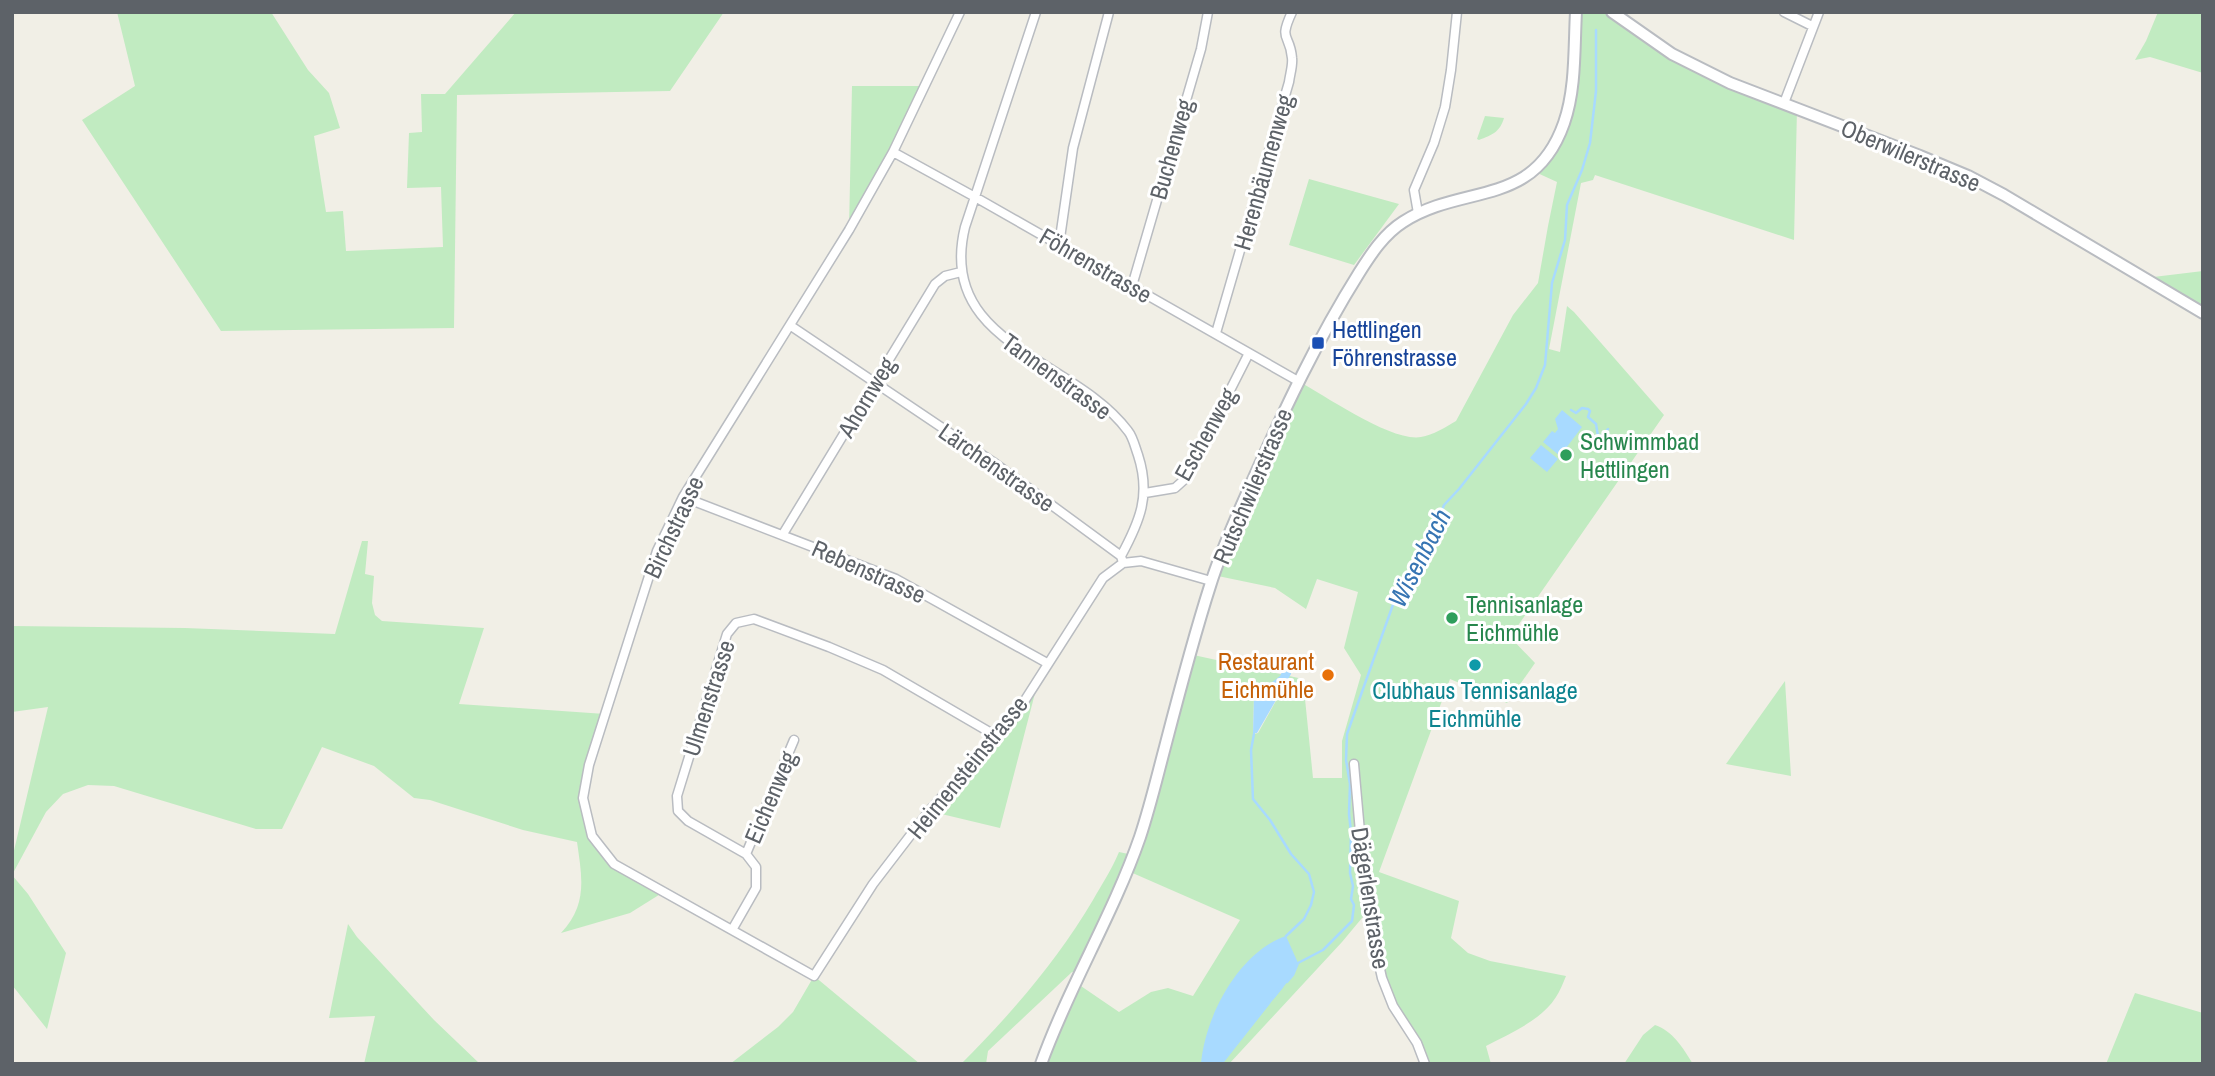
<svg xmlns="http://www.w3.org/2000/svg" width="2215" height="1076" font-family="'Archivo Narrow',sans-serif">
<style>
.green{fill:#c1ebc1;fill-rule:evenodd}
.water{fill:#a8daff}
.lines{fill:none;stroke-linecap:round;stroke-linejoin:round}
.stream{stroke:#a8daff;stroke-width:2.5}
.minor-casing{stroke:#b9bcc1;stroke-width:11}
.tertiary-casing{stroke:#b9bcc1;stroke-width:14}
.minor{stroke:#fff;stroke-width:8}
.tertiary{stroke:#fff;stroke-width:10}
.transit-dot{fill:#1a4fb4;stroke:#fff;stroke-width:2.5}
.leisure-dot{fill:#2e9e5b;stroke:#fff;stroke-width:2.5}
.culture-dot{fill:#0f9aa8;stroke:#fff;stroke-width:2.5}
.food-dot{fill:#e8710a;stroke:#fff;stroke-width:2.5}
.labels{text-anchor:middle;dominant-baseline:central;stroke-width:6;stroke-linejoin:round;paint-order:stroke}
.street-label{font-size:24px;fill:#5d6268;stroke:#fff}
.transit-label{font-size:24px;fill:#164399;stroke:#fff;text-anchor:start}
.leisure-label{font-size:24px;fill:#27864d;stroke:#fff;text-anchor:start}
.food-label{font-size:24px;fill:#c56008;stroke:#fff;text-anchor:end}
.culture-label{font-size:24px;fill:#0d838f;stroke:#fff}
.water-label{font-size:26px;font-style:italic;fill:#3775b3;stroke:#fff}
</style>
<rect width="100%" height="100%" fill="#f1efe6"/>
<path class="green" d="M117,12H271L308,70L329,93L340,128L314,136L326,212L343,211L346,251L443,247L441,187L407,188L409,133L422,132L421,94H445L516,12H724L670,91L457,95L454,328L221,331L82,120L135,86Z
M1576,12H1612L1656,43L1797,109L1794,240L1595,175L1593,180L1581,183L1549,349L1560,352L1567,306L1574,312L1664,415L1510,637L1535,663L1507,703L1450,679L1379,872L1459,901L1451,938L1468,953L1490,961L1566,976C1563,983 1560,991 1556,997C1541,1021 1510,1033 1486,1046L1491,1064H1425L1393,1006L1367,912L1342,942L1229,1064H1041L1075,982L1119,1012L1151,992L1168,988L1193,996L1240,920L1128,871L1080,972H1072L988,1051L986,1064H961C1011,1014 1057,961 1093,900C1102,884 1112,869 1119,852L1133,855L1189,654L1303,679L1313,778H1342V741L1361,675L1344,648L1358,592L1317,579L1306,609L1275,588L1213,575L1298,381C1326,396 1391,442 1421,437C1433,435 1446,427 1456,421L1513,315L1538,283L1548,226L1557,182L1533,171L1564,123ZM1287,681L1258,733L1254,734L1253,733L1254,696L1271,684Z
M2158,12H2203V73L2150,57L2135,60L2146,41Z
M852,86H924L849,230Z
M1485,116L1504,118C1500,132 1492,135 1479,140L1477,139Z
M1309,179L1399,204L1354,265L1289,245Z
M2203,271V313L2145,278Z
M362,541H368L365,574L374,576L372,603L375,615L382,621L484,628L459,704L605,714L583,798L592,836L614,864L662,893L630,913L561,933C588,905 582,877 577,842L523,830L430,800L414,798L374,766L322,747L282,829H256L114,786L88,785L63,794L46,812L12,875V859L48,707L12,712V626L185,628L335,634Z
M1040,674L1000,828L929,811L998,737Z
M1785,681L1791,776L1726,764Z
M12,875L28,894L66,953L47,1029L12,985Z
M348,924L357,937L434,1020L480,1064H364L375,1016L329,1018Z
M814,976L920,1064H730L778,1027L793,1012Z
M2135,993L2203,1013V1064H2106Z
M1655,1025C1673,1031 1683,1048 1693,1064H1624L1643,1035Z"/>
<path class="water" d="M1562,410L1582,427L1560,456L1543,442L1552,431L1555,433L1558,429L1555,419Z
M1541,445L1558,459L1547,472L1530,458Z
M1288,663L1291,666V674L1257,733H1253L1254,696L1280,676L1286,664Z
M1286,936L1298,963L1293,975L1221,1064H1201C1205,1016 1239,952 1286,936Z"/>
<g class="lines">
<path class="stream" d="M1571,410L1576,413L1582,408L1588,409L1590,411L1588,417L1596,424L1598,436H1602L1608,429
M1254,734L1251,750L1253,799L1270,820L1291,854L1309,874L1314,892L1311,905L1304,919L1286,936
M1287,982L1293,975L1298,963L1323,950L1352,921L1354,905L1351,899L1353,886L1350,873L1351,832L1349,814L1350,784L1346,760L1347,734L1395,599L1404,586L1411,566L1438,522L1444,505L1459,489L1526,404L1536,388L1545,365L1552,283L1565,240L1567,205L1582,170L1590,143L1596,91V30
M1273,998L1282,987
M1221,1064L1269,1003"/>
<g class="minor-casing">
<path id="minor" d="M960,12L893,152L849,230L683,497L657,551L589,765L583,798L592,836L614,864L814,976L873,884L929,811L1011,722L1103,578L1123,563
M1036,12L965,227C936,345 1074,358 1128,431C1133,437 1135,447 1138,455C1151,495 1140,521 1121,556
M1784,12L1812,26
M1784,103L1819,12
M893,152L975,197L1298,381
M1418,213L1414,190L1434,143L1445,107L1451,70L1457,12
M1059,245L1073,148L1109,12
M1132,286L1201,49L1208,12
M791,326L993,462L1121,556L1123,563L1141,561L1211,581
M1216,333L1289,82C1290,74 1293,65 1292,58C1290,33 1278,42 1292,12
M1145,493L1175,488L1185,479L1249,353
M683,497L896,579L1047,663
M783,534L935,284L945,276L961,272
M1354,764L1367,911L1382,978L1393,1006L1417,1043L1425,1064
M746,854L794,740
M732,930L756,888V867L746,854L688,821L678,811L677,796L727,634L736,623L754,619L829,647L883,670L998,737"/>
</g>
<g class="tertiary-casing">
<path id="tertiary" d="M1612,12L1672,54L1730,83L1920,156L1968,176L2004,195L2203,313
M1041,1064C1069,986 1113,915 1140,837C1150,807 1157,777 1165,747C1179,693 1193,639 1210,586C1221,550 1237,516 1252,482C1284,410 1317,340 1359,273C1371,254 1384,234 1403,222C1463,183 1534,209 1564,123C1576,89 1574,48 1576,12"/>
</g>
<use href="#minor" class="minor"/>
<use href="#tertiary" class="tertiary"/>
</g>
<rect class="transit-dot" x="1311" y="336" width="14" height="14" rx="3.5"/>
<g class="leisure-dot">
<circle cx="1566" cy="455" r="7"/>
<circle cx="1452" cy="618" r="7"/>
</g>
<circle class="culture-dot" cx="1475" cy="665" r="7"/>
<circle class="food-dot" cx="1328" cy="675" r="7"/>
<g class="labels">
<g class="street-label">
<text transform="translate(1171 149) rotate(-74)">Buchenweg</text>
<text transform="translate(1911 155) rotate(23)">Oberwilerstrasse</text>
<text transform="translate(1263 172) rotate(-74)">Herenbäumenweg</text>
<text transform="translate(1096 265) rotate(30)">Föhrenstrasse</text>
<text transform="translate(1057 376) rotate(36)">Tannenstrasse</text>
<text transform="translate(866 397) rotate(-59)">Ahornweg</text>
<text transform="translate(1205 434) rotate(-61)">Eschenweg</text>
<text transform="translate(997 467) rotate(35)">Lärchenstrasse</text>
<text transform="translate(1252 486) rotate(-67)">Rutschwilerstrasse</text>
<text transform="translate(673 527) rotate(-65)">Birchstrasse</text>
<text transform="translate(869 571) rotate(24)">Rebenstrasse</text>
<text transform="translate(708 698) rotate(-72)">Ulmenstrasse</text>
<text transform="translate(967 767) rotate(-51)">Heimensteinstrasse</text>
<text transform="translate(770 797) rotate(-67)">Eichenweg</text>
<text transform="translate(1371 898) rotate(81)">Dägerlenstrasse</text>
</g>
<g class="transit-label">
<text x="1332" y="329">Hettlingen<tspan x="1332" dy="28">Föhrenstrasse</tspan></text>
</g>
<g class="leisure-label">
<text x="1580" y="441">Schwimmbad<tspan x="1580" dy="28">Hettlingen</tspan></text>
<text x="1466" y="604">Tennisanlage<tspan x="1466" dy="28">Eichmühle</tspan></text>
</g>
<g class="food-label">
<text x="1314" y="661">Restaurant<tspan x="1314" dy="28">Eichmühle</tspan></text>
</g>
<g class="culture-label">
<text x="1475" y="690">Clubhaus Tennisanlage<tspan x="1475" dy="28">Eichmühle</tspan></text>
</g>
<g class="water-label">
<text transform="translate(1419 558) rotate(-63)">Wisenbach</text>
</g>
</g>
<rect width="2215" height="1076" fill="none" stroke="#5d6268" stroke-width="28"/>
</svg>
